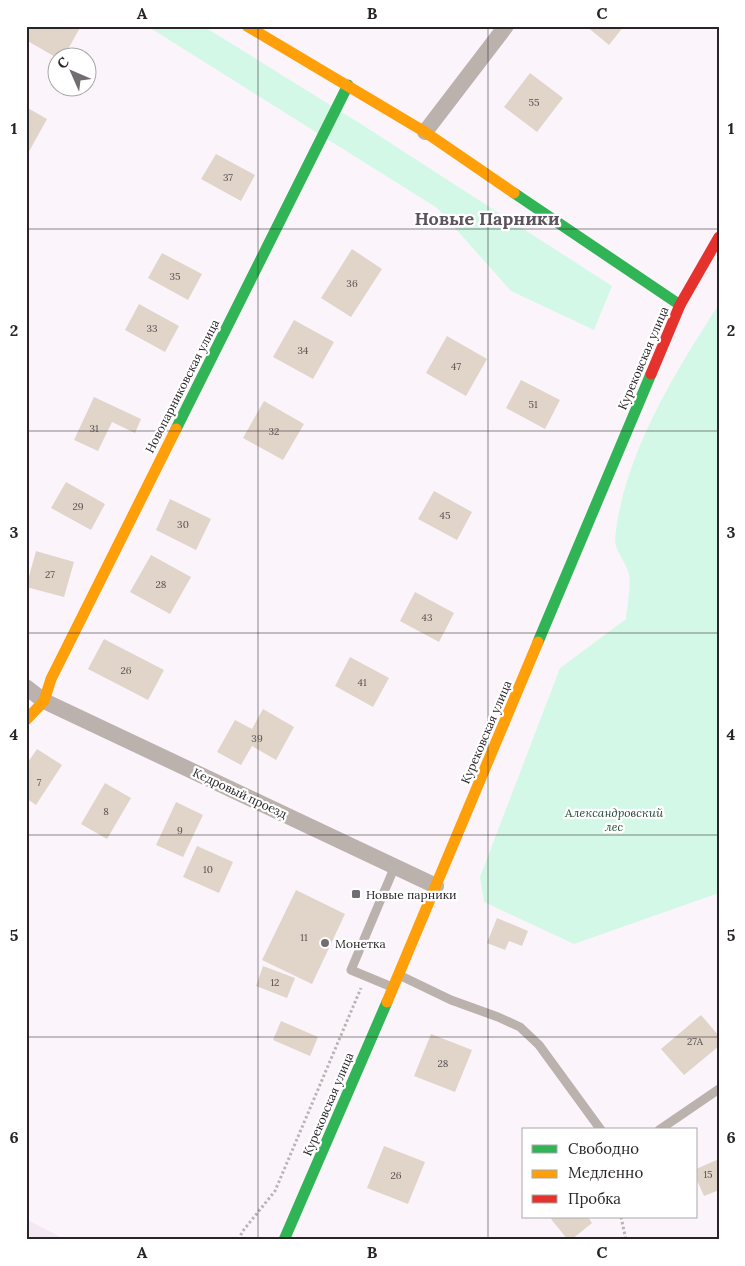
<svg xmlns="http://www.w3.org/2000/svg" width="745" height="1266" font-family="Lora,serif">
<style>
.built{fill:#f4e8f5}
.green{fill:#d4f8e7}
.building{fill:#e1d4c8}
.lines{fill:none;stroke-linecap:round;stroke-linejoin:round}
.path{stroke:#bcb4b4;stroke-width:3;stroke-dasharray:2.5 2.5;stroke-linecap:butt}
.lane{stroke:#bbb2ae;stroke-width:9}
.street{stroke:#bbb2ae;stroke-width:16}
.fast{stroke:#30b455;stroke-width:11}
.slow{stroke:#ff9f0a;stroke-width:11}
.jam{stroke:#e5322d;stroke-width:11}
.grid{fill:none;stroke:#282428;stroke-width:1;stroke-opacity:0.55}
.poi-dot{fill:#726d72;stroke:#fff;stroke-width:2}
.labels{text-anchor:middle;dominant-baseline:central;stroke-width:4.5;stroke-linejoin:round;paint-order:stroke}
.number-label{font-size:10px;fill:#565050}
.street-label{font-size:12px;fill:#282428;stroke:#fff}
.park-label{font-size:12px;font-style:italic;fill:#204936;stroke:#fff}
.poi-label{font-size:12px;fill:#282428;stroke:#fff;text-anchor:start}
.district-label{font-size:18px;font-weight:bold;fill:#5d535e;stroke:#fff}
.neatline{fill:none;stroke:#282428;stroke-width:2}
.grid-label{font-size:16px;text-anchor:middle;font-weight:bold;fill:#282428}
</style>
<rect width="100%" height="100%" fill="#fbf5fb"/>
<path class="built" d="M26,1219L66,1240H26Z"/>
<path class="green" d="M147,26H203L361,124L612,286L594,330L511,291L437,208Z
M719,304V896L716,894L574,944L484,902L480,877L560,668L626,619C627,608 631,583 629,574C626,562 614,550 615,538C624,454 674,374 719,304Z"/>
<path class="building" d="M28,26H81L63,58H57L26,40Z
M586,26H624L609,45Z
M530,73L563,98L537,132L504,107Z
M26,107L47,119L26,157Z
M216,154L255,175L241,201L201,179Z
M352,249L382,269L351,317L321,298Z
M162,253L202,274L188,300L148,278Z
M139,304L179,326L165,352L125,330Z
M294,320L334,342L313,379L273,357Z
M447,336L487,359L466,396L426,373Z
M521,380L560,400L545,429L506,408Z
M94,397L141,419L135,433L112,422L98,451L74,440Z
M264,401L304,424L283,460L243,438Z
M66,482L105,504L91,530L51,508Z
M434,491L472,512L457,540L418,519Z
M170,499L211,519L196,550L156,530Z
M36,551L74,562L64,597L26,587Z
M151,555L191,577L170,614L130,592Z
M415,592L454,613L439,642L400,621Z
M104,639L164,670L148,700L88,669Z
M350,657L389,678L373,707L335,686Z
M263,709L294,727L276,760L252,746L241,765L217,752L235,720L252,729Z
M37,749L62,765L36,805L26,798V765Z
M105,783L131,798L107,839L81,824Z
M176,802L203,815L183,857L156,845Z
M197,846L233,862L219,893L183,877Z
M296,890L345,914L312,984L262,960Z
M497,918L528,931L522,946L509,941L505,950L487,943Z
M263,966L295,978L287,998L256,986Z
M701,1015L719,1036V1046L684,1075L661,1049Z
M281,1021L318,1037L310,1056L273,1040Z
M431,1034L472,1050L455,1092L414,1076Z
M384,1146L425,1162L408,1204L367,1188Z
M719,1159V1190L704,1196L696,1178V1169Z
M554,1217H588L592,1223L571,1240H568L551,1219Z"/>
<g class="lines">
<path class="path" d="M621,1217L626,1240
M239,1240L242,1232L275,1191L361,988"/>
<path class="lane" d="M399,975L451,1000L498,1017L520,1027L539,1045L601,1130
M392,987L351,970L395,866
M659,1130L719,1089"/>
<path class="street" d="M425,132L506,26
M26,687L44,701L436,886"/>
<path class="fast" d="M514,193L680,305
M176,429L348,85
M538,642L651,374
M284,1240L387,1002"/>
<path class="slow" d="M247,26L425,132L514,193
M26,720L44,701L51,679L176,429
M387,1002L538,642"/>
<path class="jam" d="M651,374L680,305L719,237"/>
</g>
<path class="grid" d="M258,26V1240M488,26V1240M26,229H719M26,431H719M26,633H719M26,835H719M26,1037H719"/>
<g class="poi-dot">
<rect x="351" y="889" width="10" height="10" rx="2.5"/>
<circle cx="325" cy="943" r="5"/>
</g>
<g class="labels">
<g class="number-label">
<text x="534" y="102">55</text>
<text x="228" y="177">37</text>
<text x="175" y="276">35</text>
<text x="352" y="283">36</text>
<text x="152" y="328">33</text>
<text x="303" y="350">34</text>
<text x="456" y="366">47</text>
<text x="533" y="404">51</text>
<text x="94" y="428">31</text>
<text x="274" y="431">32</text>
<text x="78" y="506">29</text>
<text x="445" y="515">45</text>
<text x="183" y="524">30</text>
<text x="50" y="574">27</text>
<text x="161" y="584">28</text>
<text x="427" y="617">43</text>
<text x="126" y="670">26</text>
<text x="362" y="682">41</text>
<text x="257" y="738">39</text>
<text x="39" y="782">7</text>
<text x="106" y="811">8</text>
<text x="180" y="830">9</text>
<text x="208" y="869">10</text>
<text x="304" y="937">11</text>
<text x="275" y="982">12</text>
<text x="695" y="1041">27А</text>
<text x="443" y="1063">28</text>
<text x="708" y="1174">15</text>
<text x="396" y="1175">26</text>
</g>
<g class="street-label">
<text transform="translate(643 358) rotate(-67)">Курековская улица</text>
<text transform="translate(182 386) rotate(-63)">Новопарниковская улица</text>
<text transform="translate(486 732) rotate(-67)">Курековская улица</text>
<text transform="translate(240 793) rotate(25)">Кедровый проезд</text>
<text transform="translate(328 1104) rotate(-67)">Курековская улица</text>
</g>
<g class="park-label">
<text x="614" y="812">Александровский<tspan x="614" dy="14">лес</tspan></text>
</g>
<g class="poi-label">
<text x="366" y="894">Новые парники</text>
<text x="335" y="943">Монетка</text>
</g>
<g class="district-label">
<text x="487" y="218">Новые Парники</text>
</g>
</g>
<rect width="745" height="1266" fill="none" stroke="#ffffff" stroke-width="55"/>
<rect x="522" y="1128" width="175" height="90" fill="#ffffff" stroke="#a9a7a9"/>
<rect x="532" y="1145" width="25" height="8" fill="#30b455" stroke="#a9a7a9"/>
<text x="568" y="1154" font-size="15" fill="#282428">Свободно</text>
<rect x="532" y="1170" width="25" height="8" fill="#ff9f0a" stroke="#a9a7a9"/>
<text x="568" y="1178" font-size="15" fill="#282428">Медленно</text>
<rect x="532" y="1195" width="25" height="8" fill="#e5322d" stroke="#a9a7a9"/>
<text x="568" y="1204" font-size="15" fill="#282428">Пробка</text>
<g transform="translate(72 72) rotate(315)"><circle r="24" fill="#ffffff" stroke="#a9a7a9"/>
<path d="M0-4L9 19L0 12L-9 19Z" fill="#726d72"/>
<text y="-8" font-size="14" font-weight="bold" text-anchor="middle" fill="#282428">С</text>
</g>
<rect x="28" y="28" width="690" height="1210" class="neatline"/>
<g class="grid-label">
<text x="142" y="19">A</text>
<text x="372" y="19">B</text>
<text x="602" y="19">C</text>
<text x="14" y="134">1</text>
<text x="731" y="134">1</text>
<text x="14" y="336">2</text>
<text x="731" y="336">2</text>
<text x="14" y="538">3</text>
<text x="731" y="538">3</text>
<text x="14" y="740">4</text>
<text x="731" y="740">4</text>
<text x="14" y="941">5</text>
<text x="731" y="941">5</text>
<text x="14" y="1143">6</text>
<text x="731" y="1143">6</text>
<text x="142" y="1258">A</text>
<text x="372" y="1258">B</text>
<text x="602" y="1258">C</text>
</g>
</svg>
